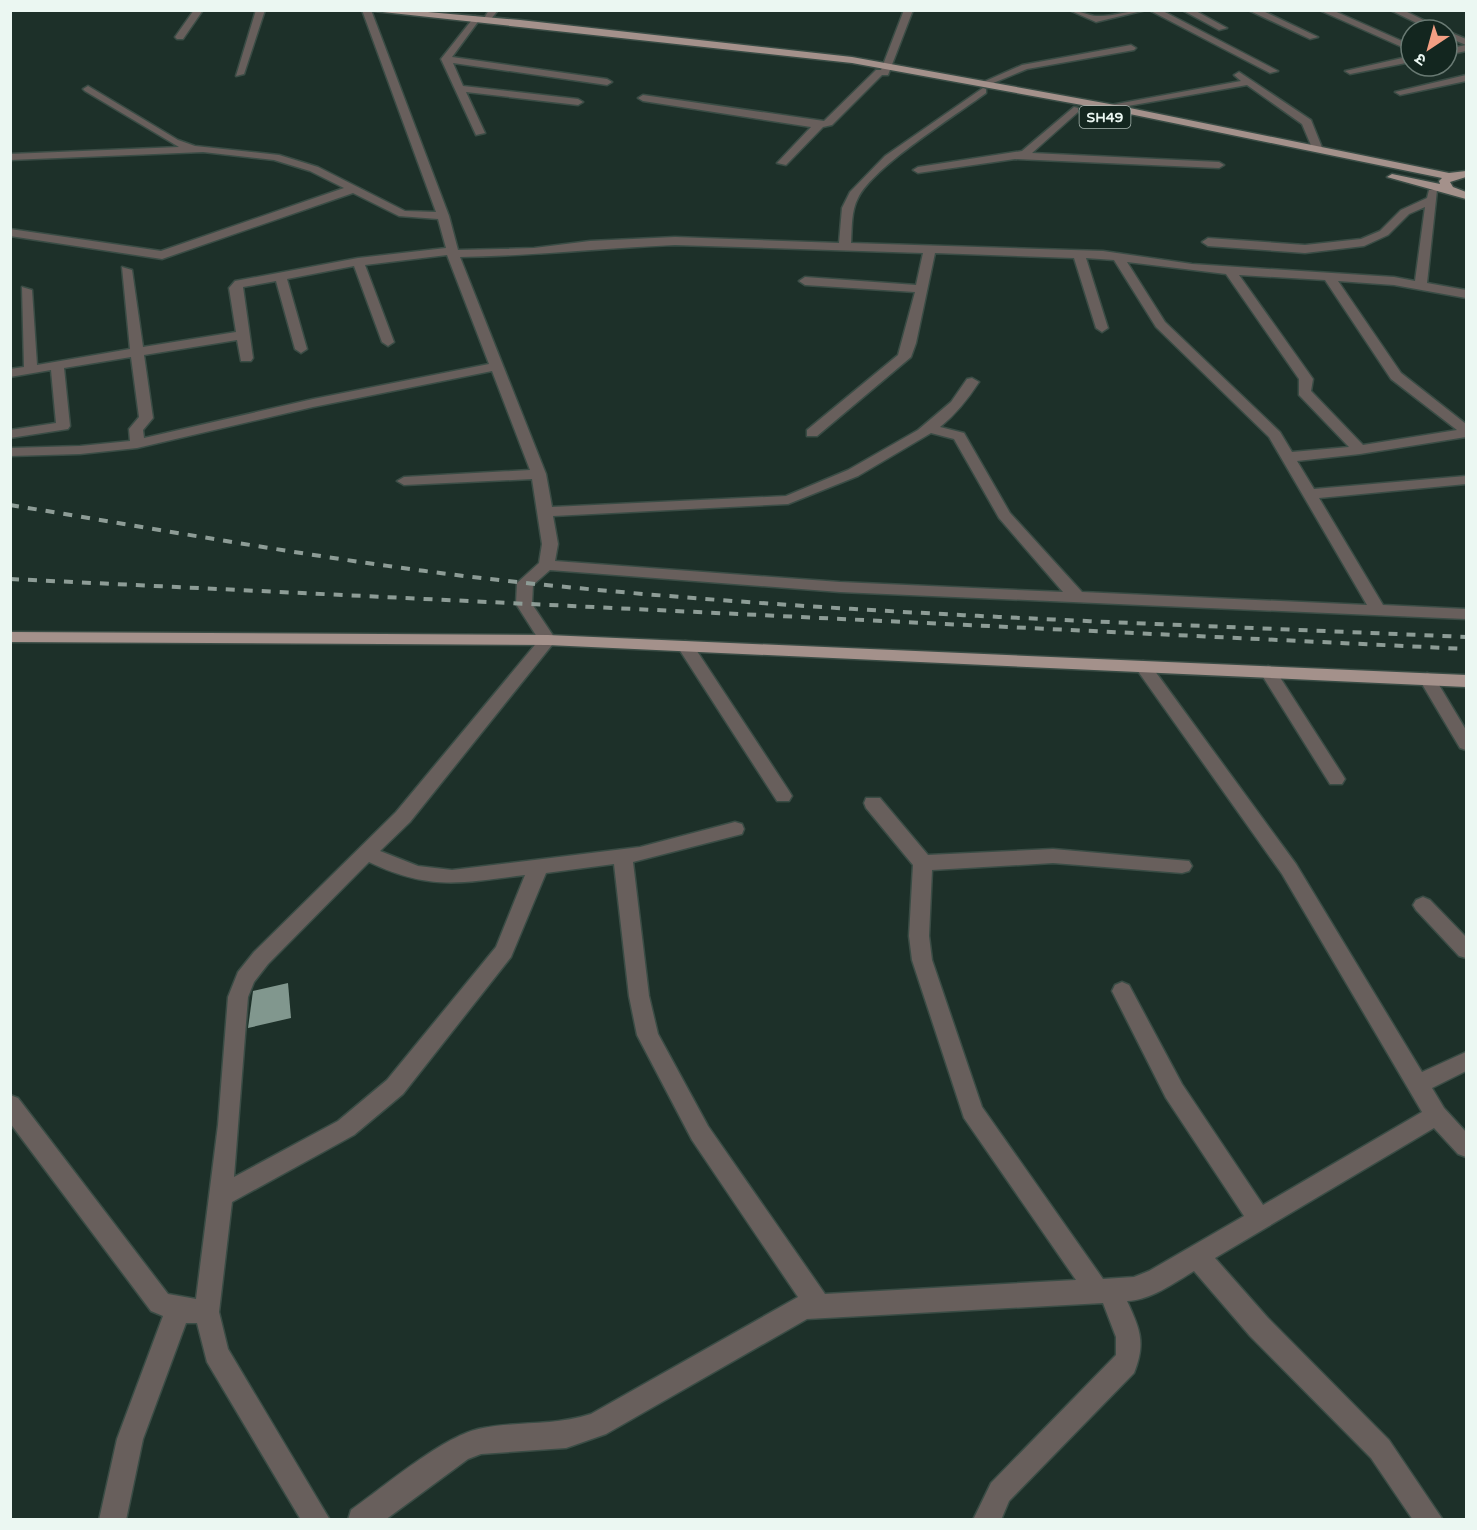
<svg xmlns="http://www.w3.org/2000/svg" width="1477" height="1530" font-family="'Varela Round','Noto Sans Devanagari',sans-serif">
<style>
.building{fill:#81978e}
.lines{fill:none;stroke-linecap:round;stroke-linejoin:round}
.minor-casing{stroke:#3a4c45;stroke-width:3}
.major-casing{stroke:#3a4c45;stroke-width:3}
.minor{fill:#685f5c;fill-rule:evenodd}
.major{fill:#a4918b;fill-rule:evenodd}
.rail{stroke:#8d9c96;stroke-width:4;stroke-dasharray:9 9;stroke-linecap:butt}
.labels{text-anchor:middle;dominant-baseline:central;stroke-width:6;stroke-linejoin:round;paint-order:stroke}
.shield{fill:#13261f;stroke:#aab8b3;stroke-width:1.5}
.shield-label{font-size:14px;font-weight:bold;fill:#ebf7f2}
</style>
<rect width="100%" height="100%" fill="#1d3029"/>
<path class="building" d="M288,983L291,1018L248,1028L253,991Z"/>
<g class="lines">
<g class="minor-casing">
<path id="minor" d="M194,10H203L183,39H177L175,37Z
M256,10H265L244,74L236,76Z
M362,10H371L449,216L458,250L534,248L590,241L675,237L839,243L842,208L850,192L885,156L983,88L986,89V93C955,116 874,166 858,198C851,211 852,228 851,243L1103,251L1192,264L1394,277L1415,281L1425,207L1409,214L1388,235L1364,246L1305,253L1208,246L1202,242L1208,238L1305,245L1361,239L1380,231L1401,210L1427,198L1429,190H1437L1427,283L1466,290V298L1394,285L1338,281L1401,373L1466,424V437L1360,454L1297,461L1314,489L1466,476V484L1319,498L1383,605L1466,609V619L840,592L550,570L533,585L532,604L556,640L410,822L380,851L418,866L452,870L640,847L735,822L742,824L744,829L742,834L633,862L649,996L658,1034L708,1126L825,1294L1076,1280L964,1118L912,960L909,936L913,865L866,808L864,803L866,798H880L928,855L1053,849L1189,861L1192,866L1189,871L1182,873L1053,863L932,870L929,936L932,960L982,1107L1103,1279L1134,1277L1149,1271L1244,1216L1166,1098L1112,991L1115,985L1122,982L1129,985L1182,1084L1263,1205L1422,1112L1282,874L1135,667L1143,661L1149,663L1296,864L1422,1072L1466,1052V1071L1432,1088L1444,1108L1466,1132V1157L1458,1154L1434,1128L1215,1258L1268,1318L1389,1440L1443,1520H1413L1371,1458L1250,1336L1194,1271C1174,1283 1151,1300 1127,1301C1140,1329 1146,1343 1134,1373L1009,1501L1001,1520H973L991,1483L1116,1355V1337L1103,1303L807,1319L606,1434L566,1448L481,1454L468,1459L385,1520H348L351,1510C384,1487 445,1434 483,1428C520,1421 554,1426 591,1414L798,1297L692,1140L637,1035L629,996L614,864L546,873L511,957L403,1094L354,1135L232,1202L219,1312L228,1349L330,1520H301L207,1362L197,1323H186L143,1439L126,1520H99L117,1439L163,1316L151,1311L10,1123V1095L18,1098L168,1294L196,1299L218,1125L228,997L238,972L254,952L396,812L539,640L516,604L517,583L539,563L542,544L532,479L404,485L397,481L404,477L530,470L492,371L313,407L137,448L80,454L10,456V448L80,446L130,441L129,429L139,417L131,357L64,368L70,426L68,429L10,438V430L56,423L51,370L10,377V369L24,367L22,287L32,290L37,365L130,349L122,267L132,270L143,347L236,332L229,288L235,281L358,258L446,248L438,219L399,216L353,193L162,259L10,236V229L161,251L344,188L310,171L274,160L203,152L10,160V154L179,147L85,91L83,89L88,86L178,140L195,146L279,155L318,167L405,211L436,212ZM675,245L923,253L916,285L805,277L799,281L805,285L915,292L898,355L807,430V436H817L911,357L916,343L935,253L1074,258L1096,328L1102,332L1108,328L1086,258L1114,260L1156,327L1269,437L1367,605L1082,592L1010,513L964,433L940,427C956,414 968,399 979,382L972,378L967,379L951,402L918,430L848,470L786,496L552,507L546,474L460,257C532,256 603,248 675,245ZM447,255L489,364L313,399L144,438L143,430L153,418L144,355L237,340L241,361H251L253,358L243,287L276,281L295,349L301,353L307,349L287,279L354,266L382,342L388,346L394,342L365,265ZM1127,262L1226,274L1299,379V395L1349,447L1292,452L1280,432L1165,322ZM1239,275L1325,280L1391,379L1457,430L1363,445L1311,391L1313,379ZM931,433L954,439L999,518L1063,592L840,582L555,561L558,544L553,516L788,504L858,476ZM369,862C429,891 462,883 525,875L496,947L387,1080L338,1121L234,1177L248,997L254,982L268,964Z
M489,10H498L488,23L483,20Z
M904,10H913L888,75H882L832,125L823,127L786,165L777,163L811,127L643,101L638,98L643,95L824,121L876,70H881Z
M1069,10C1079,10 1088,16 1097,16C1111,17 1130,10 1146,10L1096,22Z
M1149,10H1161L1278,71L1270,73Z
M1182,10H1194L1227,28L1219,30Z
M1248,10H1261L1318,37L1310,39Z
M1319,10H1332L1411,45V51Z
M1390,10H1403L1444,30H1431Z
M475,16L480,19L452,57L607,79L612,82L607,85L453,63L463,86L578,99L583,102L578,105L466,92L485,133L476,135L441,59Z
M1447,31L1466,39V45L1447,37Z
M1131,45L1136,48L1134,50L1027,69L986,86L981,83L1022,65Z
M1466,45V51L1447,55V49Z
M1411,56V62L1350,74L1345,71Z
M1239,72L1311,120L1323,150L1322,152L1313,150L1302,124L1247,85L1105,110L1100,107L1241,81L1234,75Z
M1466,75V81L1400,95L1395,92Z
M1074,107L1078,108V112L1032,153L1219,162L1224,165L1219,168L1015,159L918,173L913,170L918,167L1022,151Z
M685,641L691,642L789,791L792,796L789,801H777L677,646Z
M1268,666L1274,668L1342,774L1345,779L1342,784H1330L1260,672Z
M1427,673L1433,675L1466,730V750L1460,748L1419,679Z
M1423,897L1430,900L1466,937V958L1459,956L1416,910L1413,905L1416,900Z"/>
</g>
<g class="major-casing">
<path id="major" d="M364,10H405L520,20L852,57L1115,105L1449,173L1466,171V177L1450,182L1453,187L1466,192V199L1387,177L1392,174L1440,184L1439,181L1442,178L1115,111L852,63Z
M10,632L548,635L1466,675V687L548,645L10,642Z"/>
</g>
<use href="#minor" class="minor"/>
<use href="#major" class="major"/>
<path class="rail" d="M10,505C182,533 353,565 526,583C838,615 1153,623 1466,637
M10,579L1466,649"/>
</g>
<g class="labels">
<rect class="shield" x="1079.5" y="106" width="51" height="22" rx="4.5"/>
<g class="shield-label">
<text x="1105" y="117">SH49</text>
</g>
</g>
<rect width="1477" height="1530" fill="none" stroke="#ebf7f2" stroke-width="24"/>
<g transform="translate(1429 48) rotate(216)"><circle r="28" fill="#13261f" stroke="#697a73" stroke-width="1.5"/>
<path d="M0-4.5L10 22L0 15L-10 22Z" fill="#f39f83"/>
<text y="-9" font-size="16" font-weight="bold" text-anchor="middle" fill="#ebf7f2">उ</text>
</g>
</svg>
